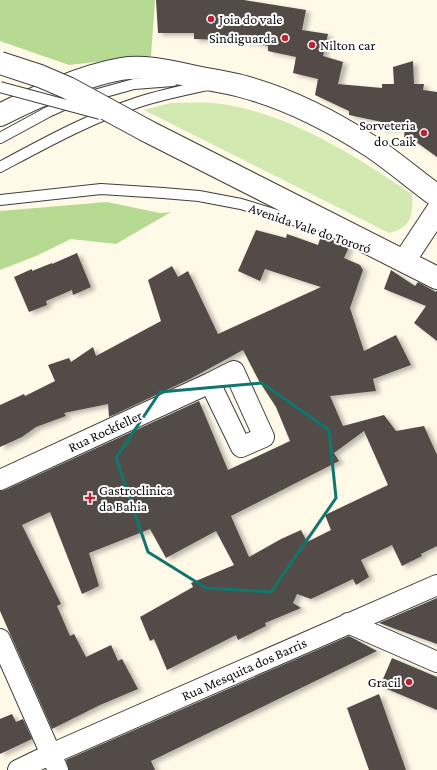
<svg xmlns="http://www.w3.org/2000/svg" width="437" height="770" font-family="'Crimson Pro',serif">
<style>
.green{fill:#d2e9b2}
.forest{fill:#b6da91}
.building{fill:#534b47;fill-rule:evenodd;filter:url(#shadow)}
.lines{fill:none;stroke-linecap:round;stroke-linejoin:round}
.service-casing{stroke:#3e3e3e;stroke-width:12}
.minor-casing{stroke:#3e3e3e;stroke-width:22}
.tertiary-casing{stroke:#3e3e3e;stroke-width:24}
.service{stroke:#fff;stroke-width:10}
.minor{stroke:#fff;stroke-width:20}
.tertiary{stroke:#fff;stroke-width:22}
.service-bridge-casing{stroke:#3e3e3e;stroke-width:12;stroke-linecap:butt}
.tertiary-bridge-casing{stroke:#3e3e3e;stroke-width:24;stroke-linecap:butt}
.service-bridge{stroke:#fff;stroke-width:10}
.tertiary-bridge{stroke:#fff;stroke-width:22}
.marked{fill:none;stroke:#0f766e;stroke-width:3;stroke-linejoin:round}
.poi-dot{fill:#bd2030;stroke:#fff;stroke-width:1.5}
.labels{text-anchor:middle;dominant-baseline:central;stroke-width:4;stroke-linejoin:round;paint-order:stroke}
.poi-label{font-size:14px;fill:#0b0b0b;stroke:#fff;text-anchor:start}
.street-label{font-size:14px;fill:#0b0b0b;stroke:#fff}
</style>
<defs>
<filter id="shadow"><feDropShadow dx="4.5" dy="2.5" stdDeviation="2" flood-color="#0004"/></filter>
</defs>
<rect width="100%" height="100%" fill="#fff9e8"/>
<path class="green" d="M171,103C185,103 200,102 214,103C285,111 354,155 412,194C414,215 411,228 389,233L144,110Z"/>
<path class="forest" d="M0,0H155L151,56L69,65L0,41Z
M107,202L160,213L171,212L116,244L71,239L36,256L0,270V211Z"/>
<path class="building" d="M156,0H244L306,10L302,30L328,34L323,56L343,62L338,84L382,88V84H394L393,67L413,61L414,84H424L423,90L437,92V157L412,139L404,137L405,128L382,129V122L349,115V111L315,95L318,79L293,73L296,57L268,51V46L249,41L226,37V40L194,39V33H158Z
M256,230L286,238L287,234L318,245L321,236L338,242L349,247L344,258L360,265L363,270L350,308L364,351L396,335L411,365L373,379L376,391L330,396L343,426L384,415L396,431L424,426L437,455V546L421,554L422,556L402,566L392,545L361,560L369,577L356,585L353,579L311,599L297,594L293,603L301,608L265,623L266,626L238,640L236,635L167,670L154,639L150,641L140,617L193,587L191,583L234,565L216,531L166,558L150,529L89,553L99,586L82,594L50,512L22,525L61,604L57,606L70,636L74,634L86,657L111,645L118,661L122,659L138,689L100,705L52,729L0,611V491L5,490L199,401L228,470L290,441L276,407L259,381L243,350L190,379L109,417L108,404L64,413L66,416L36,427L22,437L0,447V405L24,394L25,396L55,381L48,365L69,358L71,362L93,347L96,356L161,321L148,280L172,266L178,277L188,271L218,334L321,287L265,269L260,281L238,271ZM364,431L388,485L325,515L331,530L307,542L301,530L281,539L249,557L231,516L339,461L334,453Z
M77,253L91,287L73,295L72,290L46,301L47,305L29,312L14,277L32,269V271L52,263V264Z
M391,270L415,286L418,282L436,292L437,290V341L414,323L426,306L384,289Z
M437,598V644L379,623Z
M349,636L377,651L151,761L155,770H69L66,760L68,759Z
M392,658L437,677V710L380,686Z
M379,694L406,770H369L347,708Z
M12,714L16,722L23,719L32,739L0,754V719Z"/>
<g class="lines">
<g class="service-casing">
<path id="service" d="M87,97L134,84L173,81
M0,138L48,112L70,102
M0,167C45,143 90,118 139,102C161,95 185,90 208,85
M0,200L101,189L163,193L199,196L241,204L313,226"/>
</g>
<g class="minor-casing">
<path id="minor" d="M0,480L210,383L241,447L264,437L234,371L210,383
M348,623L437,662
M0,639L58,770
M18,770L51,754L437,585"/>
</g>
<g class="tertiary-casing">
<path id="tertiary" d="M0,115C36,97 81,76 121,69C146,65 172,72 196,77C211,80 226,82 241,86C287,98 332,121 372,147C394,162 415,180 437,196
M147,131L437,278
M404,261L437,211"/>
</g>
<use href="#service" class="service"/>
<use href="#minor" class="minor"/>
<use href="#tertiary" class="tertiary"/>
<g class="service-bridge-casing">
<path id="service-bridge" d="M0,87L100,114"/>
</g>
<g class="tertiary-bridge-casing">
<path id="tertiary-bridge" d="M0,63L40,76L68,88L147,131"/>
</g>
<use href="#service-bridge" class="service-bridge"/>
<use href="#tertiary-bridge" class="tertiary-bridge"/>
</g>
<path class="marked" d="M262,383L329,430L336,498L271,592L206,588L148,552L116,458L160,392Z"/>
<g class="poi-dot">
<circle cx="211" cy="19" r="4"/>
<circle cx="285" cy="38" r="4"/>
<circle cx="312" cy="45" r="4"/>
<circle cx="424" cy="133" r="4"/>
<path d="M88 492h4v4h4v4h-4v4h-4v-4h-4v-4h4z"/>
<circle cx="409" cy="682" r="4"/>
</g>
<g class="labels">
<g class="poi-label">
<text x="219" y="19">Joia do vale</text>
<text x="277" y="38" text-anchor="end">Sindiguarda</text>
<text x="320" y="45">Nilton car</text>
<text x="416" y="125" text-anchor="end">Sorveteria<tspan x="416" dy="16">do Caik</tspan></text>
<text x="99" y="490">Gastroclinica<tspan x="99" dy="16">da Bahia</tspan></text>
<text x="401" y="682" text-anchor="end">Gracil</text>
</g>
<g class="street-label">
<text transform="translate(310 228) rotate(19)">Avenida Vale do Tororó</text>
<text transform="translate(105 431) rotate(-25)">Rua Rockfeller</text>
<text transform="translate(244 669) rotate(-24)">Rua Mesquita dos Barris</text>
</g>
</g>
</svg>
